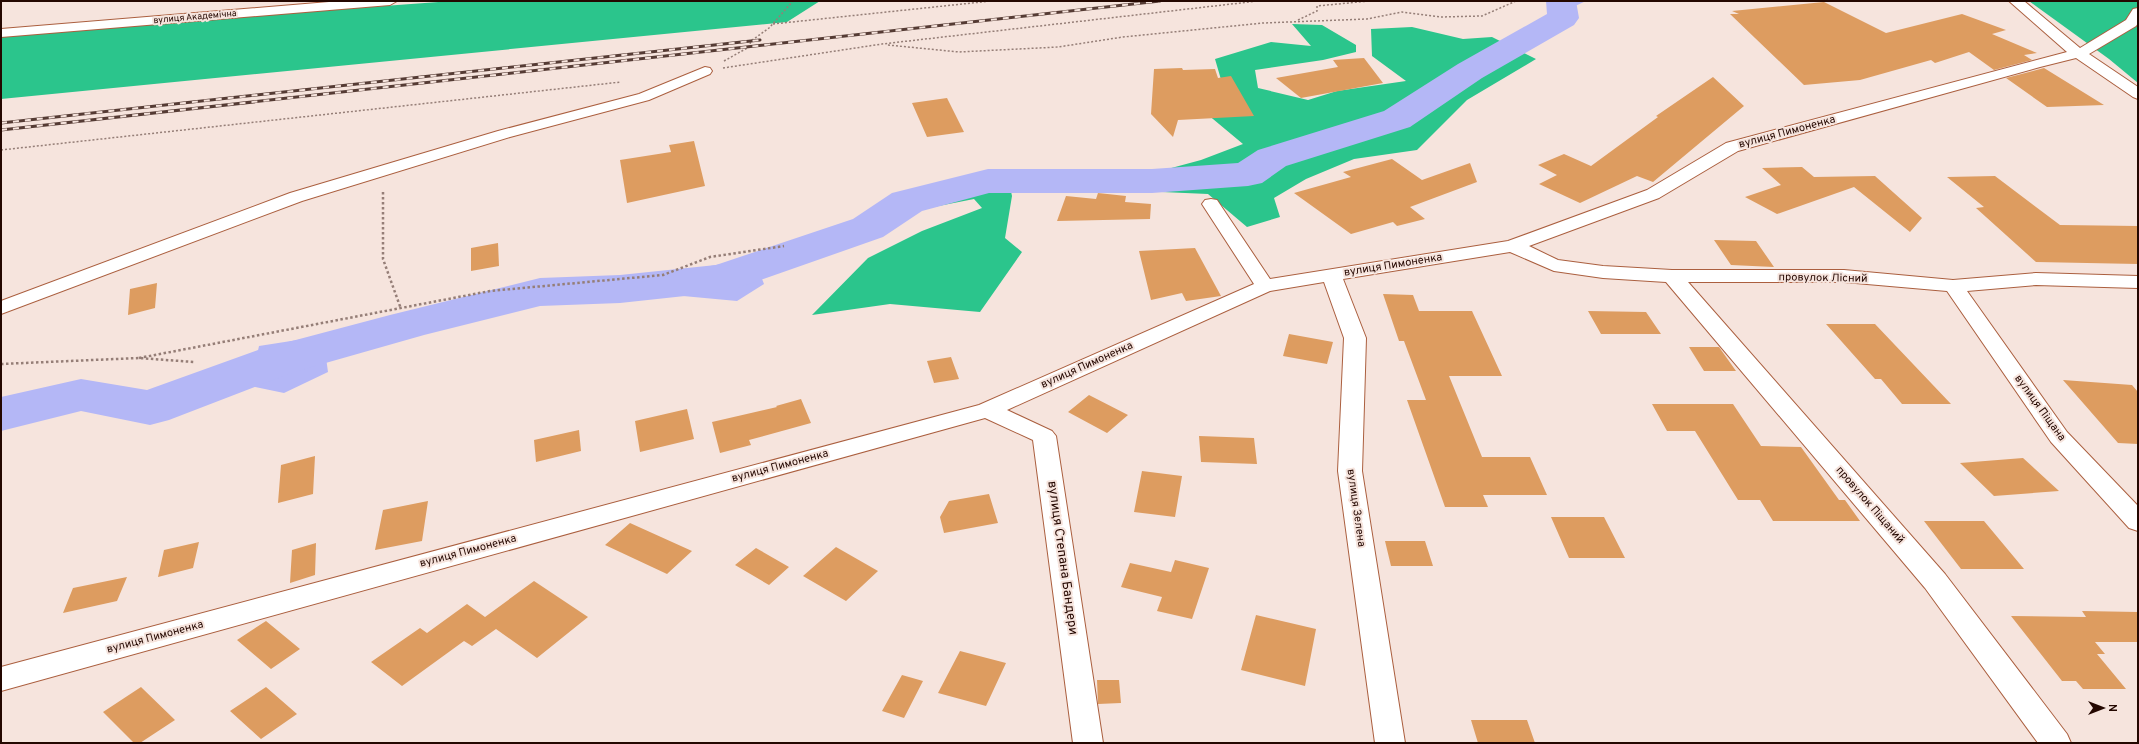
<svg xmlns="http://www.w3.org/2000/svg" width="2139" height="744" font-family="Overpass,sans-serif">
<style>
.forest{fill:#2bc58c}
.water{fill:#b4b7f6}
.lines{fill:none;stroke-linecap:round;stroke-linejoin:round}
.river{fill:#b4b7f6;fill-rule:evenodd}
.building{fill:#dd9c60}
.minor-casing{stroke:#ab5f3f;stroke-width:2}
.path-far1{stroke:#957e77;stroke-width:1.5;stroke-dasharray:2 2;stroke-linecap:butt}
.path{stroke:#957e77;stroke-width:2.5;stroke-dasharray:2.5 2.5;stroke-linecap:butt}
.minor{fill:#fff;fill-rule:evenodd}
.rail-casing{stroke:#553b34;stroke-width:3}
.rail{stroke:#f6e4dd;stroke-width:2;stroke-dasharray:6;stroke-linecap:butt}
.labels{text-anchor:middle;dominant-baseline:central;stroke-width:4;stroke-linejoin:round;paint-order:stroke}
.far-street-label{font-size:9px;fill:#240700;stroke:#f6e4dd}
.street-label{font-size:11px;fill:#240700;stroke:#f6e4dd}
.near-street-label{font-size:13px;fill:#240700;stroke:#f6e4dd}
</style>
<rect width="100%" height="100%" fill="#f6e4dd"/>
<path class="forest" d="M452,1H820L787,22L1,99V34Z
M2029,1H2138V83L2109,59Z
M1292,24L1322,25L1356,45V52L1323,60L1255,70L1258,88L1308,100L1337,91L1406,81L1372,56L1371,29L1412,27L1463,39L1492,37L1536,59L1467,100L1417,150L1354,159L1306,179L1274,198L1280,217L1247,227L1208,194L1139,191L1149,174L1201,160L1243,144L1207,114L1222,83L1215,59L1271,42L1311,46Z
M1007,173L1012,196L1005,238L1022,252L980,312L890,304L812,315L868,258L922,231L982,208L974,199L903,213L917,191Z"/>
<path class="water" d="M1551,1H1586L1573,7L1575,12C1565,12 1554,13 1551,1Z
M754,258L764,284L737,301L683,296L694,269Z
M323,336L328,372L284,393L250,386L259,346Z"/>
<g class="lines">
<path class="river" d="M1546,1H1576L1579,18L1574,25L1482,78L1410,127L1286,166L1262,183L1248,186L1152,193H989L922,211L883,237L738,288L722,292L620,303L540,306L424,335L294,372L169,420L150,425L81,411L1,431V397L81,379L147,390L258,350L390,315L540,278L620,275L716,265L853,219L892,193L988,169H1152L1238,163L1258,150L1384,111L1458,64L1547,14Z"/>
</g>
<path class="building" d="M1824,2L1886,33L1962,14L2006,30L1992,34L2037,53L2024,55L2032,60L1994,70L1969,52L1935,63L1931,60L1860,80L1804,85L1730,14H1739L1732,11Z
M1364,58L1383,83L1301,98L1276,78L1338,67L1333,60Z
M1182,68L1183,70L1215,69L1218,78L1231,76L1254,116L1178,120L1173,137L1151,114L1154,69Z
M2044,68L2104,105L2047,107L2006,78Z
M1713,77L1744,106L1653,182L1637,176L1580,203L1539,184L1557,175L1538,165L1564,154L1591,166L1658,117L1656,116Z
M947,98L964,132L927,137L912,103Z
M694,141L705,186L627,203L620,160L671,152L669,145Z
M1392,159L1422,180L1470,163L1477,182L1410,207L1425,219L1397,226L1393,222L1351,234L1294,193L1351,177L1343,172Z
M1802,167L1814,177L1875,176L1922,218L1910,232L1854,187L1777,214L1745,197L1781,185L1762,168Z
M1995,176L2060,225L2138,226V264L2036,262L1976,208L1984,207L1947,177Z
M1098,193L1126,196L1125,202L1151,204L1150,219L1057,221L1066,196L1096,199Z
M1714,240L1756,241L1774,267L1731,265Z
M498,243L499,266L471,271V248Z
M1195,248L1221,296L1186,301L1182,293L1151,300L1139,251Z
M157,283L155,308L128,315L130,289Z
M1383,294L1413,295L1419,311H1472L1502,376H1449L1467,420L1482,457H1530L1547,495H1483L1488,507H1445L1407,400H1426L1404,341H1399Z
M1588,311L1646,312L1661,334H1601Z
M1826,324H1875L1951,404H1902L1881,379H1875Z
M1289,334L1333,342L1327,364L1283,356Z
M1689,347H1719L1736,371H1704Z
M951,357L959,379L934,383L927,361Z
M2063,380L2132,385L2138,392V444L2118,443Z
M1089,395L1128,415L1107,433L1068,412Z
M801,399L811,423L749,440L751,445L720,453L712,422L777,407L776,406Z
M1652,404H1733L1761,446L1801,447L1839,500H1845L1860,521H1773L1760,500H1738L1695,431H1667Z
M687,409L694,439L640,452L635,421Z
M579,430L581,451L536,462L534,440Z
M1199,436L1254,438L1257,464L1201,462Z
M315,456L313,494L278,503L281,465Z
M2023,458L2059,491L1994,496L1960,463Z
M1142,471L1182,476L1175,517L1134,512Z
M989,494L998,523L944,533L940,517L949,501Z
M428,501L422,541L375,550L383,510Z
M1551,517H1604L1625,558H1569Z
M1924,521H1984L2024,569H1961Z
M630,523L692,551L667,574L605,545Z
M1385,541H1425L1433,566H1391Z
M199,542L193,568L158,577L164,550Z
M316,543L315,575L290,583L292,550Z
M836,547L878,571L846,601L803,576Z
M756,548L789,567L769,585L735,565Z
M1175,560L1209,568L1192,619L1157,611L1162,597L1121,587L1130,563L1171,572Z
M127,577L117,601L63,613L73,588Z
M534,581L588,617L537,658L496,629L472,646L464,641L402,686L371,662L420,628L427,633L467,604L485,617Z
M2082,611L2138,612V642H2095L2105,654H2097L2126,689H2083L2076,681H2062L2011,616L2086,617Z
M1256,615L1316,629L1305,686L1241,670Z
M266,621L300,649L271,669L237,640Z
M960,651L1006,663L986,706L938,693Z
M902,675L923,681L904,718L882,711Z
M1097,680H1119L1121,703L1098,704Z
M141,687L175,720L140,743H134L103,712Z
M266,687L297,714L261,739L230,711Z
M1471,720H1527L1535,743H1478Z"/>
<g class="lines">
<g class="minor-casing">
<path id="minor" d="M341,1H397L390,5L1,37V29Z
M2009,1H2024L2080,48L2126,20L2133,9L2138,8V23L2136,26L2089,54L2138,87V99L2133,97L2076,58L2040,67L1738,151L1659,198L1529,246L1558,260L1603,266L1672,270H1844L1953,280L2036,273L2138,276V288L2036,285L1967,291L2067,432L2138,506V531L2129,528L2051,442L1947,291L1844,282H1688L1945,574L2067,734L2071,743H2038L1925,588L1666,282L1603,278L1554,271L1510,252L1343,279L1366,338L1362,471L1405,743H1375L1338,471L1344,338L1324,282L1270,291L1007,410L1052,431L1056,436L1103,743H1073L1033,440L985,418L1,691V667L979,405L1254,284L1202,204L1205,200L1211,199L1217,200L1270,279L1508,241L1647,190L1726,143L2067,52Z
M705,67L710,68L712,71L710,74L649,100L510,137L302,201L1,314V301L290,193L498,131L639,94Z"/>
</g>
<path class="path-far1" d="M1298,20L1317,11V6L1369,1
M773,24L991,1
M888,45L959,52L1058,47L1123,37L1263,23L1367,19L1402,12L1440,17L1482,16L1516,1
M724,61L749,47L751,41L769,28L793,1
M723,68L882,44L1258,1
M1,150L621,82"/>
<path class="path" d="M383,192V259L401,309
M139,358L490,291L663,275L710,257L784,246
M1,364L139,358L194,362"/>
<use href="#minor" class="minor"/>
<g class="rail-casing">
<path id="rail" d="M1,123L760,40
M1,130L1160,1"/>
</g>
<use href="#rail" class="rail"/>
</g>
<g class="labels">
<g class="far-street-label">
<text transform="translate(195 17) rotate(-5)">вулиця Академічна</text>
</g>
<g class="street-label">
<text transform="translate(1787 132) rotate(-15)">вулиця Пимоненка</text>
<text transform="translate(1393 265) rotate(-9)">вулиця Пимоненка</text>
<text transform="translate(1823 278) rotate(1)">провулок Лісний</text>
<text transform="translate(1087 365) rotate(-24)">вулиця Пимоненка</text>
<text transform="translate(2040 408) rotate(54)">вулиця Піщана</text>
<text transform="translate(780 466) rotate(-15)">вулиця Пимоненка</text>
<text transform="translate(1870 505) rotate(49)">провулок Піщаний</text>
<text transform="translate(1356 508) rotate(82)">вулиця Зелена</text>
<text transform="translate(468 551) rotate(-15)">вулиця Пимоненка</text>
<text transform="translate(155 637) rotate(-15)">вулиця Пимоненка</text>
</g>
<g class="near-street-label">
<text transform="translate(1062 558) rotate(82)">вулиця Степана Бандери</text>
</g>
</g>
<rect width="2139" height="744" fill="none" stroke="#240700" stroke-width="4"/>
<g transform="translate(2103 708) rotate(90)" stroke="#f6e4dd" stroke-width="3" paint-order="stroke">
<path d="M0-3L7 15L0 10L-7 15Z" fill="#240700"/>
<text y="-6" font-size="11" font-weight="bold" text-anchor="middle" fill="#240700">N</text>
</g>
</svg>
